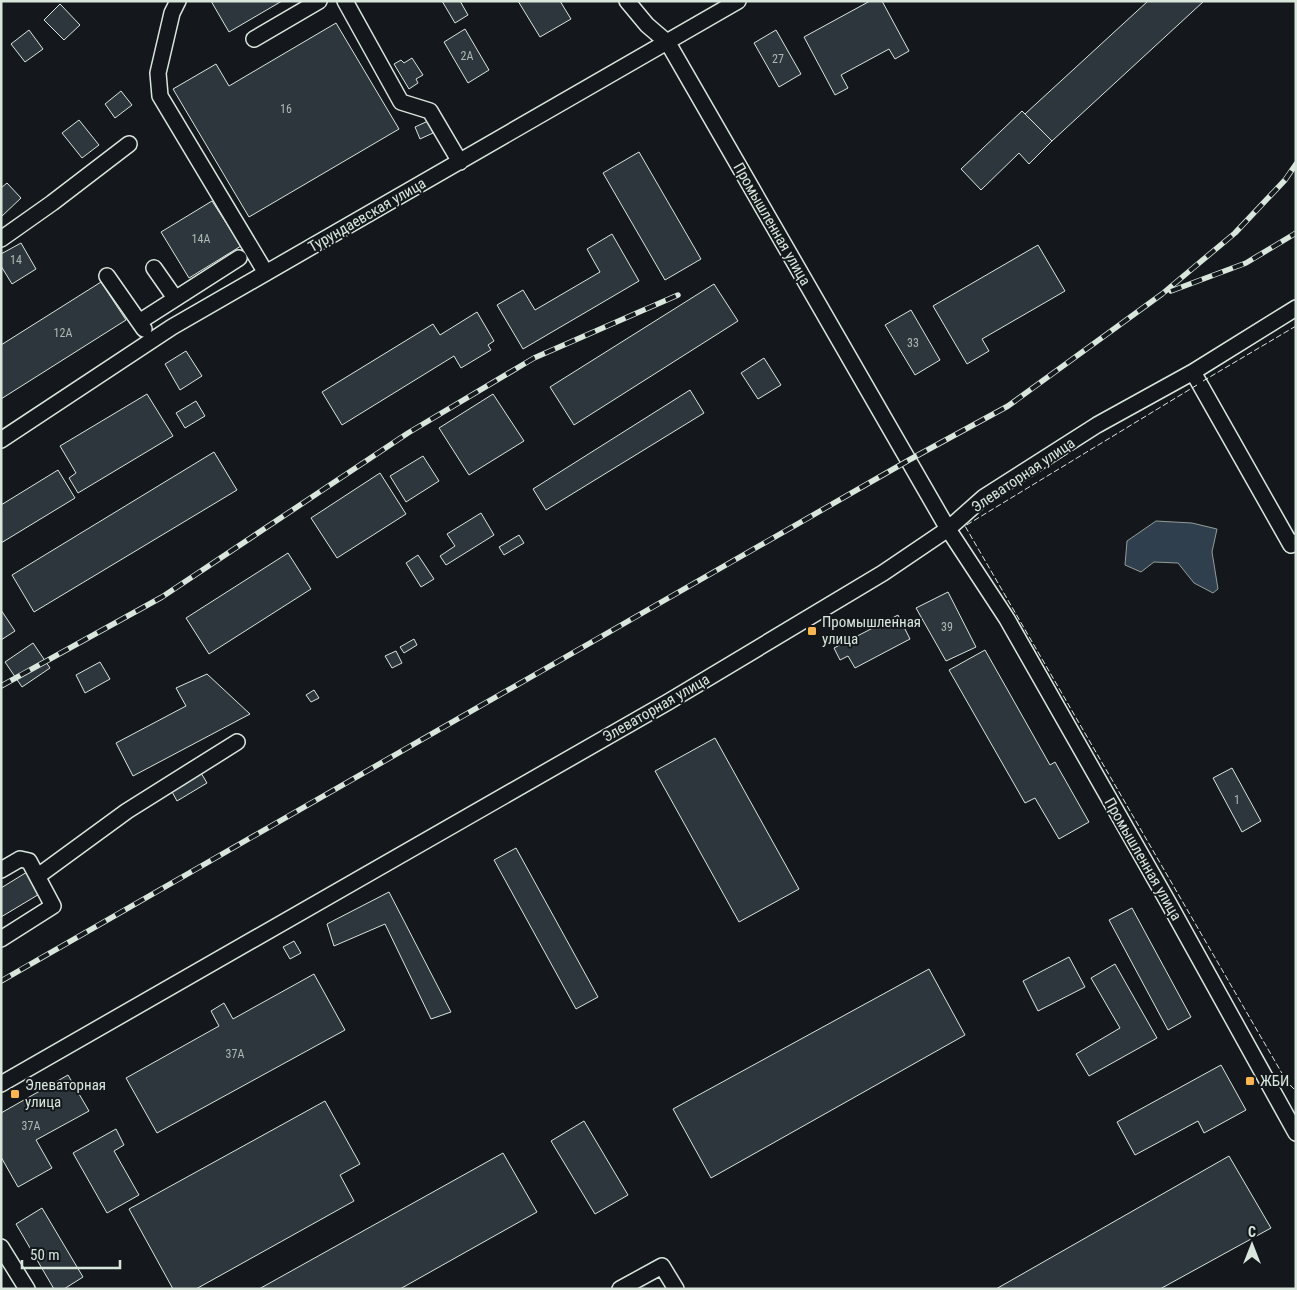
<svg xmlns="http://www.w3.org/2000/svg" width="1297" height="1290" font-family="'Roboto Condensed',sans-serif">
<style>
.water{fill:#2f3f4d;stroke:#939e99}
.building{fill:#2c363c;stroke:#d8e6dc}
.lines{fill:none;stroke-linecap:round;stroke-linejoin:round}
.minor-casing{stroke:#d8e6dc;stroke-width:18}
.minor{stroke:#14181c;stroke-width:15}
.rail-casing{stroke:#d8e6dc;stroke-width:5.5}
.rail{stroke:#14181c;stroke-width:4;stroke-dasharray:11;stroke-linecap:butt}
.fence{stroke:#d8e6dc;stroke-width:1;stroke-dasharray:6 2.5;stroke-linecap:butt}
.poi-dot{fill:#ffb74d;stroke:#14181c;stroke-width:2}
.labels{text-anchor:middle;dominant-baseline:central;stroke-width:4;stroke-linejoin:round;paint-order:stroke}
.number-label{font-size:12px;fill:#adbab4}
.street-label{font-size:15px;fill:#d8e6dc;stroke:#14181c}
.poi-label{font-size:15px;fill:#d8e6dc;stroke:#14181c;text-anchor:start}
</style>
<rect width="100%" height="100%" fill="#14181c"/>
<path class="water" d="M1156,521L1192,523L1217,529L1212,552L1218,589L1213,593L1194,583L1178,563L1154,562L1141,572L1125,565L1127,541Z"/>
<path class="building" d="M211,1H282L229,32Z
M442,1H460L468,15L455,23Z
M518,1H560L571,19L540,37Z
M870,1H882L909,51L895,59L889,49L841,75L848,88L835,95L804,37Z
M1148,1H1204L1052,141L1025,114Z
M60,4L80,25L64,40L44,20Z
M336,23L399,129L249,217L173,89L216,64L229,86Z
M465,29L489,70L468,83L444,42Z
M29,30L43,49L25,62L11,44Z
M776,30L801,74L779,87L754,43Z
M412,58L423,75L416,79L418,83L409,89L394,64L401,60L404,63Z
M121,91L132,105L115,118L105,104Z
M1022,111L1052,141L1029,164L1019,153L981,190L961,169Z
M79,120L99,145L82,158L62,133Z
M428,121L433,133L420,139L415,127Z
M639,152L701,259L665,280L603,173Z
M7,183L21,198L1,217V188Z
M212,201L241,246L189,278L161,232Z
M612,234L639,281L523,349L497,305L523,290L535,310L600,272L587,249Z
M21,243L36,269L12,284L1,266V254Z
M1038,245L1065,291L982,339L989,351L967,364L933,306Z
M101,282L126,320L1,399V345Z
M714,284L738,321L574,425L550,387Z
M911,310L940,360L915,375L885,325Z
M477,312L494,341L488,345L491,350L461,368L454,356L342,425L322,392L433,324L440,335Z
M186,351L202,376L180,390L165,364Z
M764,358L781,385L758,399L741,373Z
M690,390L704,413L546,510L533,489Z
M147,394L173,436L78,493L69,478L76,473L60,446Z
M493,394L524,441L469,475L439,428Z
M196,401L205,416L185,428L176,413Z
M214,452L237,490L34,612L12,575Z
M423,456L439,481L406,502L390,476Z
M58,470L75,498L1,543V505Z
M380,473L406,514L337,558L311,518Z
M481,513L494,535L446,565L440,556L455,546L447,534Z
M519,535L524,543L504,555L499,547Z
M288,553L311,589L209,654L186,618Z
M418,555L434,579L421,587L406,563Z
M948,592L976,647L946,661L916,608Z
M1,610L15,631L1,640Z
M898,615L910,639L855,668L848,656L840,660L834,648Z
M414,639L417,645L404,653L400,647Z
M33,643L50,668L22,687L5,662Z
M985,650L1050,765L1055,762L1089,822L1059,839L1035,798L1025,803L949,670Z
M396,651L402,663L392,668L385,656Z
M100,662L110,679L85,693L76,675Z
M207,674L250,714L133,776L116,743L186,706L176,688Z
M314,690L319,698L311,702L306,695Z
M715,738L799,889L739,922L655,771Z
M1232,768L1261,821L1242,832L1213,778Z
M201,773L207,783L177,801L171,790Z
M516,848L598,997L576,1009L494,860Z
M27,872L41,893L1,917V888Z
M389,892L451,1012L431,1019L385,924L334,946L327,924Z
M1132,908L1191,1017L1168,1030L1109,920Z
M294,941L301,953L290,959L283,947Z
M1069,957L1085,987L1038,1011L1023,981Z
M1115,964L1157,1038L1089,1076L1076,1054L1120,1028L1091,978Z
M929,969L965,1035L711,1178L673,1109Z
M314,974L345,1030L157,1133L126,1078L219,1026L211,1011L224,1003L233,1019Z
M1221,1065L1246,1110L1204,1133L1198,1121L1135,1155L1117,1122Z
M68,1075L89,1111L36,1140L52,1168L18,1187L1,1157V1113Z
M325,1101L360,1164L340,1175L354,1201L196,1289H173L129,1209Z
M584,1121L628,1195L595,1214L551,1141Z
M116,1129L124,1145L114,1151L139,1195L107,1213L73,1153Z
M503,1153L537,1212L400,1289H259Z
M1229,1156L1271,1228L1160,1289H996Z
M42,1208L83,1277L64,1289H54L16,1224Z"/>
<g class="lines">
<g class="minor-casing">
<path id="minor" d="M178,1L172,13L158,73L160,96L266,273
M345,1L401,102L430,111L460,162
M627,1L647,25L668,43L948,529L1007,619L1168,902L1296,1133
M254,39L319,1
M1,239L52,203L129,144
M154,268L175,298
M107,276L144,329
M139,322L239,258
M1193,372L1291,545L1296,542
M1,440L172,327L738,1
M1,870L20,859L29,861L53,906L1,939
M38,876L127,811L237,742
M1,1084L668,702L883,573L948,529L984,497L1097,425L1193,372L1296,308
M1,1247L27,1289
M620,1289L662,1266L676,1289"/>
</g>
<use href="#minor" class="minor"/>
<g class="rail-casing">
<path id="rail" d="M1171,291L1246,263L1296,233
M1,686L162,597L408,433L534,358L678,295
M1,981L909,460L1008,406L1162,294L1235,233L1285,180L1296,164"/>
</g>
<use href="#rail" class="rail"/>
<path class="fence" d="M1203,381L1296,326
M1197,385L965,526L1287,1082L1296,1091"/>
</g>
<g class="poi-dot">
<rect x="807" y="626" width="10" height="10" rx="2.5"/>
<rect x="1245" y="1076" width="10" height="10" rx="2.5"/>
<rect x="10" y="1089" width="10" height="10" rx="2.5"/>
</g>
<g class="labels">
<g class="number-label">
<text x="467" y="56">2А</text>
<text x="778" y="59">27</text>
<text x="286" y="109">16</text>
<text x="201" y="239">14А</text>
<text x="16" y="260">14</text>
<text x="63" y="333">12А</text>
<text x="913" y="343">33</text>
<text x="947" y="627">39</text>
<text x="1237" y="800">1</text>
<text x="235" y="1054">37А</text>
<text x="31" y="1126">37А</text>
</g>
<g class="street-label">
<text transform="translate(367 215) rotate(-30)">Турундаевская улица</text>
<text transform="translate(772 224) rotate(60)">Промышленная улица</text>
<text transform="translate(1023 475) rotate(-34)">Элеваторная улица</text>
<text transform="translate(656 708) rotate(-30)">Элеваторная улица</text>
<text transform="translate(1143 859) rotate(60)">Промышленная улица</text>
</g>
<g class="poi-label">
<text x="822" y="622">Промышленная<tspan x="822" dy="17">улица</tspan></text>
<text x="1260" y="1081">ЖБИ</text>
<text x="25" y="1085">Элеваторная<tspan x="25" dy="17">улица</tspan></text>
</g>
</g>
<rect width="1297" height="1290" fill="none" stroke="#d8e6dc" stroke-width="5"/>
<g transform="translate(1252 1245)" stroke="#14181c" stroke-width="4" paint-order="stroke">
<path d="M0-4L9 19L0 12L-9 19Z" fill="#d8e6dc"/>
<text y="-8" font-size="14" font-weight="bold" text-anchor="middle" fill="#d8e6dc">С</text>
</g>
<path d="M22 1260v8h98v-8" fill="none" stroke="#d8e6dc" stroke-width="2.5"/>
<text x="30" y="1260" font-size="15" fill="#d8e6dc" stroke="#14181c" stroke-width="4" paint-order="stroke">50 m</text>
</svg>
